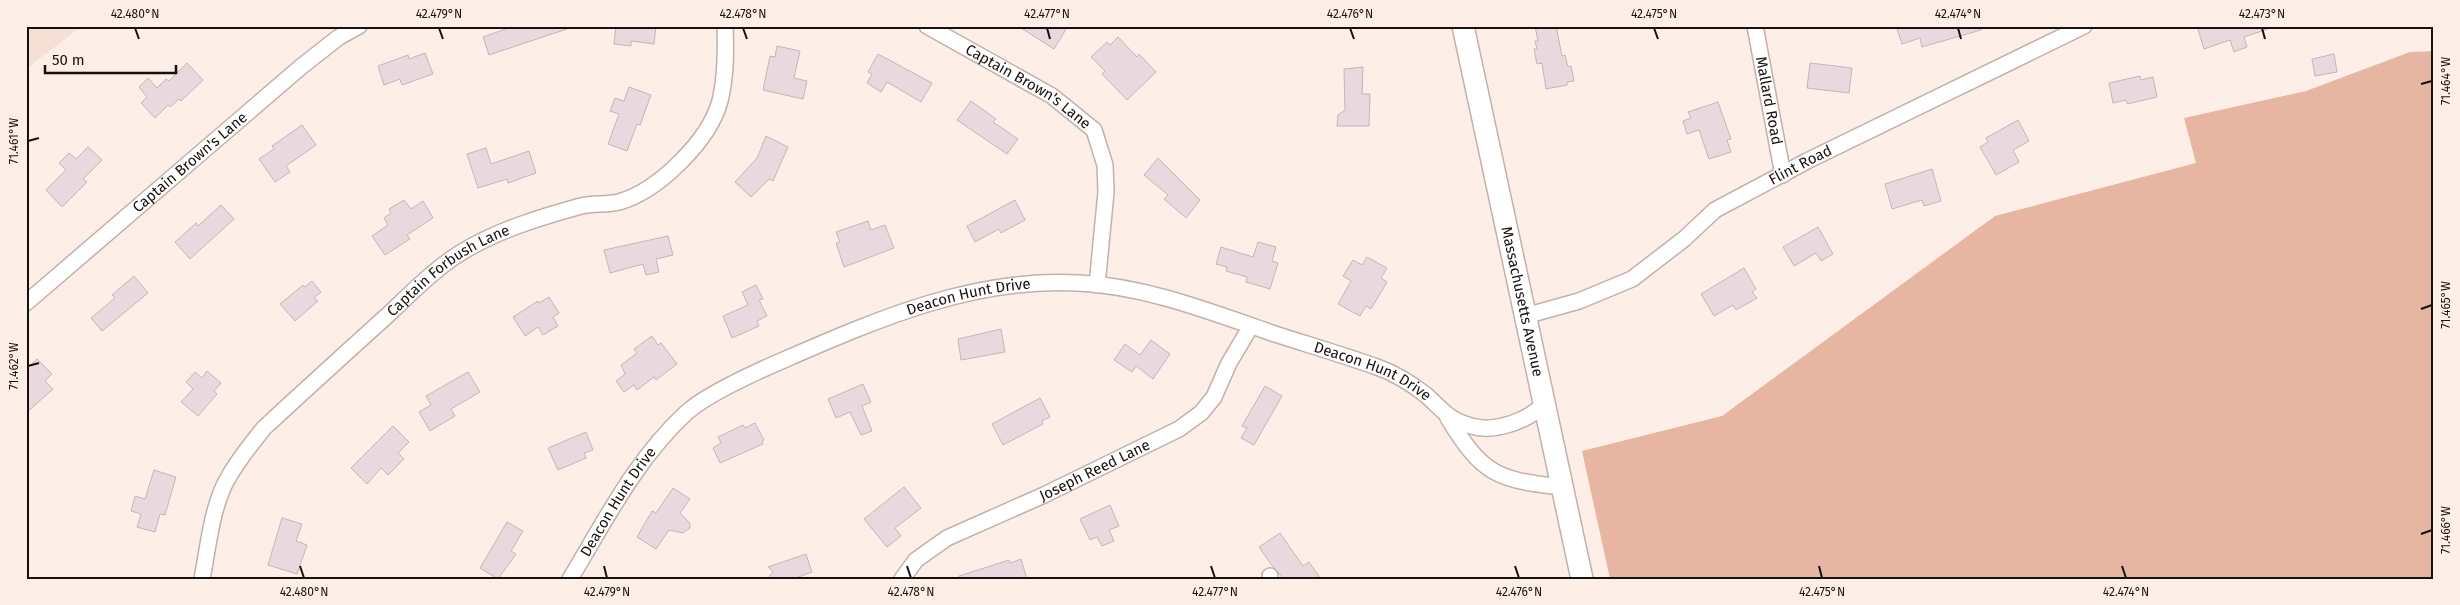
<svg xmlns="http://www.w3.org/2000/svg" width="2460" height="605" font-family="'Fira Sans',sans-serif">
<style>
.built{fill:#f6dfd5}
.green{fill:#e6b6a2}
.building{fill:#e9d9de;stroke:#c5b5ba}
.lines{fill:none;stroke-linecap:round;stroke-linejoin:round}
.street-casing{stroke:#c0b1ab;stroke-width:18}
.secondary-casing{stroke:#c0b1ab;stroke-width:24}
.street{stroke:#fff;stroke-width:15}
.secondary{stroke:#fff;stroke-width:21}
.ticks{fill:none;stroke:#16110f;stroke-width:2}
.labels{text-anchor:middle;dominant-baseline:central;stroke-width:4.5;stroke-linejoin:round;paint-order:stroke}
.street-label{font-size:15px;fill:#16110f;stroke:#fdeee7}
.neatline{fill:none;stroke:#16110f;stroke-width:2}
.ticks-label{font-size:12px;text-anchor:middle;fill:#16110f}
</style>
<rect width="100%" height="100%" fill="#fdeee7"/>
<path class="built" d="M26,26H82L26,69Z"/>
<path class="green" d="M2434,51V579H1610L1582,451L1722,416L1995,216L2196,163L2184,118L2306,91L2410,52Z"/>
<path class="building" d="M514,26H567V29L489,55L483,37Z
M616,26H656L654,44L631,41V46L614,44Z
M1018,26H1068L1054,49Z
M1535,26H1556L1562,56L1565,55L1568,67L1571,66L1574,81L1567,82V85L1546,89L1542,63L1537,64L1534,49H1537L1535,41H1538Z
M1905,26H1980L1981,30L1922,47L1920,38L1902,44L1897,29Z
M2197,26H2268V29L2244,37L2247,47L2234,52L2230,40L2204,49Z
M1118,37L1137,57L1139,54L1156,72L1127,100L1102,74L1105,71L1091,57L1107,42L1110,45Z
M777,46L800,51L794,78L807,81L803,99L763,90L770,56L775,57Z
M425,53L433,74L402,85L400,79L384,85L378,66L408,55L409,59Z
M878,54L932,83L921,102L887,82L881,92L867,83L872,74L868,72Z
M2334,54L2337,72L2315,76L2312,59Z
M187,63L203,80L181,101L179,99L170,107L168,105L155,118L141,103L147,97L139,87L148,78L157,88L166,79L169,81Z
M1810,63L1852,68L1849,93L1807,88Z
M1363,67L1362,94H1370L1369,126H1337L1338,115L1345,110L1344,69Z
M2140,76L2141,80L2153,77L2157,97L2127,104L2126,100L2113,103L2109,83Z
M629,87L651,95L640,125L637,124L627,151L608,144L619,114L610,111L615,98L624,101Z
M971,101L996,119L993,122L1018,139L1007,154L957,120Z
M1718,102L1731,139L1727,140L1731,152L1709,159L1699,130L1687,134L1683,121L1691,118L1688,112Z
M2018,120L2029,141L2013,150L2019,162L1996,175L1980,147L1988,142L1986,138Z
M302,125L316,145L286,166L290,172L275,182L259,159L274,149L272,146Z
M766,136L788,147L773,181L769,179L751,197L735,182L757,158Z
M88,147L102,160L83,179L87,182L62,207L46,190L66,170L59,163L69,153L76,159Z
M486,148L491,164L529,151L536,173L508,183L507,179L478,188L467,154Z
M1158,158L1200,200L1186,218L1164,199L1168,195L1144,175Z
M1932,169L1941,201L1924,206L1922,200L1892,209L1885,184Z
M404,200L411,209L423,201L433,218L407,235L410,239L385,255L372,236L388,225L384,218L391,213L389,209Z
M1015,200L1025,220L1001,233L999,229L975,242L967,226Z
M221,205L234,219L190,259L175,242L196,223L198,226Z
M868,221L871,230L885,225L894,248L844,267L836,243L840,242L836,232Z
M1818,227L1833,254L1821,261L1816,253L1794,266L1783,247Z
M668,236L673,255L656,259L659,272L646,275L643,264L610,273L604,250Z
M1258,242L1276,247L1272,261L1278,263L1270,289L1246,282L1247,277L1226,271L1227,267L1216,264L1221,247L1253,257Z
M1367,257L1387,268L1381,278L1387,282L1371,309L1366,306L1360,316L1338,304L1351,281L1343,276L1353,260L1362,265Z
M1744,268L1756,289L1752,292L1757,298L1736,310L1733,305L1714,316L1701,294Z
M134,276L148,293L102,331L91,318L115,298L112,295Z
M312,281L321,292L314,298L318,301L295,321L280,304L303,285L305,287Z
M756,285L763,299L759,300L767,316L757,321L759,326L732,338L723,316L748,305L742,292Z
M549,297L559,313L553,317L558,326L543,335L538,327L525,336L513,317L538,301L539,303Z
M1001,329L1005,352L961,360L958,339Z
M652,336L658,345L661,343L677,364L656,380L654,377L637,390L634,385L624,392L616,381L625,374L621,365L637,353L634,349Z
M1151,340L1170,354L1153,379L1136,366L1132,372L1114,360L1125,344L1140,355Z
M37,359L52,374L45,381L53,389L26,413V369Z
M207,371L221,383L214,391L217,394L198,416L181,402L193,389L186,382L195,372L202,378Z
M468,372L480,392L451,409L455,416L430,431L419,412L431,405L426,396Z
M863,384L871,402L862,406L872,431L861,435L850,412L836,418L828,399Z
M1265,386L1282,396L1254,445L1241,438L1247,428L1242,426Z
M1040,398L1050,417L1042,421L1043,424L1003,445L992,424Z
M755,423L764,440L762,442L763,444L720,463L713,448L721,443L718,437L743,425L745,428Z
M393,426L409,442L398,453L404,459L388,475L381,468L367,484L351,468Z
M586,432L593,450L584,453L586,458L558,470L548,448Z
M154,470L176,477L165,515L160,514L155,532L137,527L141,514L131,511L135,496L145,499Z
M904,487L921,508L895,528L901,536L887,547L864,519Z
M673,488L690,499L680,513L690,523V528L683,533L669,530L656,549L637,537L652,511L656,513Z
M1110,505L1119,526L1109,530L1114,541L1102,546L1097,537L1090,540L1080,519Z
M282,518L302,524L296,541L307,545L297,574L268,565Z
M507,522L523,531L511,551L516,554L498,579L480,568Z
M1280,533L1303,566L1309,562L1321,579H1284L1273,567L1259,547Z
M806,554L812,572L793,579H767L773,572L768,567Z
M1021,559L1027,579H959V576L1009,560L1010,563Z"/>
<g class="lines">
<g class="street-casing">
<g id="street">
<path id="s1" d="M927,26L1052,96L1094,130L1105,165L1106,192L1097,285"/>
<path id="s2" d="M1755,26L1783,175"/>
<path id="s3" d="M26,303L302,66L339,37L359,26"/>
<path id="s4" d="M1525,316L1579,301L1632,279L1684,239L1715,210L1807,161L2084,26"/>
<path d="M1448,418C1483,475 1497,480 1562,487"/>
<path d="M1270,576V579"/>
<path id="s5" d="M202,579C208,548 212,505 228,478C238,460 251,444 264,428C306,389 348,351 390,313C410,294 438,266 462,252C498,230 541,217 581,206C593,203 607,205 619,202C658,191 709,141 720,101C726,76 726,52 725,26"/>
<path id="s6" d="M570,579C605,521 636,459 686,413C708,393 758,371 786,359C878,319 975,277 1078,283C1146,286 1211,312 1275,334C1309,345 1343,355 1377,367C1394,373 1412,384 1426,395C1443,410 1448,420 1471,426C1494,433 1528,421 1544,404"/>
<path id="s7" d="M902,579L916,560L947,538L1044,495L1179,429L1201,413L1214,397L1229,363L1251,326"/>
</g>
</g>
<g class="secondary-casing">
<g id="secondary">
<path id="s8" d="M1463,26L1582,579"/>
</g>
</g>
<use href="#street" class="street"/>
<use href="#secondary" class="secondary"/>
</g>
<path class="ticks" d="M135,28L139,39M439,28L443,39M743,28L747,39M1047,28L1050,39M1350,28L1354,39M1654,28L1658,39M1958,28L1961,39M2262,28L2265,39M2421,84L2432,81M28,141L39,138M2421,309L2432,305M28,366L39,363M2421,534L2432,530M300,566L304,578M604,566L607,578M907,566L911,578M1211,566L1215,578M1515,566L1519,578M1819,566L1822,578M2122,566L2126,578"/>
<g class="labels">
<g class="street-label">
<text stroke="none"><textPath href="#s1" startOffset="118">Captain Brown's Lane</textPath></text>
<text stroke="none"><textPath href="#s2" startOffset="76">Mallard Road</textPath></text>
<text stroke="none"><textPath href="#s3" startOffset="216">Captain Brown's Lane</textPath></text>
<text stroke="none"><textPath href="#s4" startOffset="318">Flint Road</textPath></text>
<text stroke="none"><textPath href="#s5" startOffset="410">Captain Forbush Lane</textPath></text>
<text stroke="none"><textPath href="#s6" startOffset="511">Deacon Hunt Drive</textPath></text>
<text stroke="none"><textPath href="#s8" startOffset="282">Massachusetts Avenue</textPath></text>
<text stroke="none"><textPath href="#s6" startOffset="931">Deacon Hunt Drive</textPath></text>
<text stroke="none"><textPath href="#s7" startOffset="224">Joseph Reed Lane</textPath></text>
<text stroke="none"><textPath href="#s6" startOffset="91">Deacon Hunt Drive</textPath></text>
</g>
</g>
<rect width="2460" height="605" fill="none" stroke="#fdeee7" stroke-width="55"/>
<path d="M45 65v8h131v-8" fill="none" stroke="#16110f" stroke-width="2.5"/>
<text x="52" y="65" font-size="15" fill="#16110f" stroke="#fdeee7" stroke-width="4" paint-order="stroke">50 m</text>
<rect x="28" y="28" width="2404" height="550" class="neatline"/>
<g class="ticks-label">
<text x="135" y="18">42.480°N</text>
<text x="439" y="18">42.479°N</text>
<text x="743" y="18">42.478°N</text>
<text x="1047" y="18">42.477°N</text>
<text x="1350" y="18">42.476°N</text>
<text x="1654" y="18">42.475°N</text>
<text x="1958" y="18">42.474°N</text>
<text x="2262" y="18">42.473°N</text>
<text transform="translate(2446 81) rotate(-90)" y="4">71.464°W</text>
<text transform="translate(14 141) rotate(-90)" y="4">71.461°W</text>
<text transform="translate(2446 305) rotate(-90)" y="4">71.465°W</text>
<text transform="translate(14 366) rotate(-90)" y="4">71.462°W</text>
<text transform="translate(2446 530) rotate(-90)" y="4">71.466°W</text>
<text x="304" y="596">42.480°N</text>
<text x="607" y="596">42.479°N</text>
<text x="911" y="596">42.478°N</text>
<text x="1215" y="596">42.477°N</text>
<text x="1519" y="596">42.476°N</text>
<text x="1822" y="596">42.475°N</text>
<text x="2126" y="596">42.474°N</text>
</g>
</svg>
